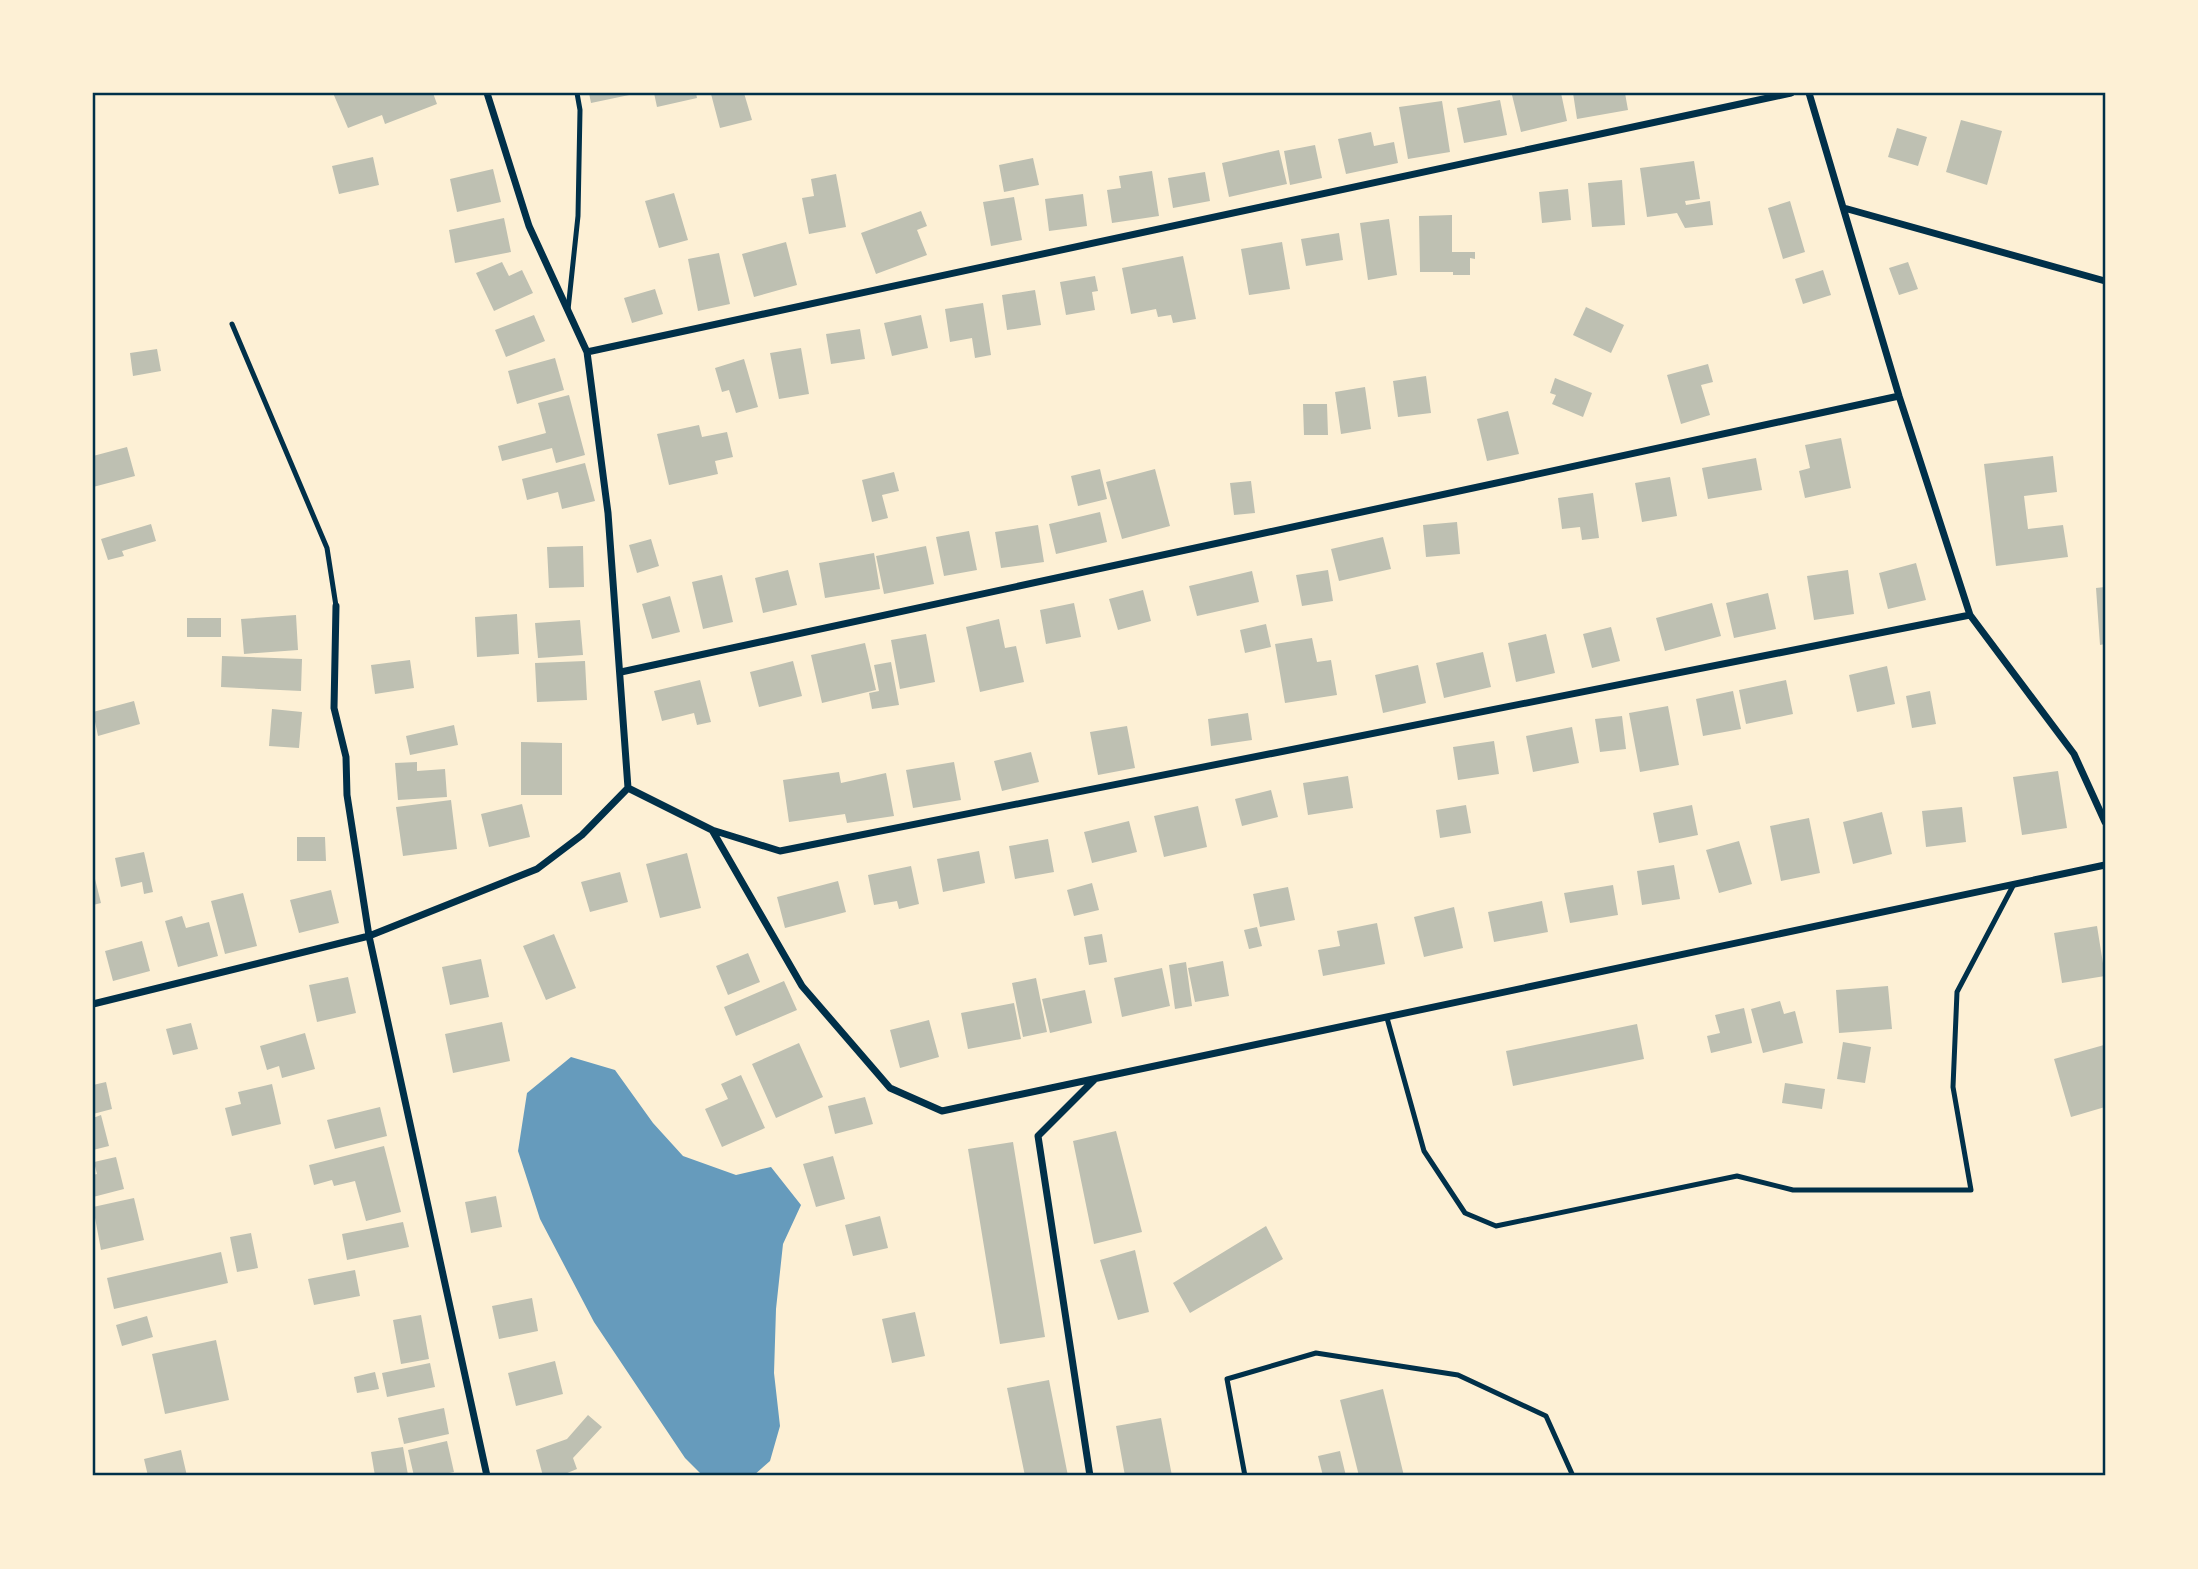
<svg xmlns="http://www.w3.org/2000/svg" width="2198" height="1569" font-family="'Alegreya Sans',sans-serif">
<style>
.water{fill:#669bbc}
.building{fill:#bec0b2}
.lines{fill:none;stroke-linecap:round;stroke-linejoin:round}
.service{stroke:#003049;stroke-width:5}
.minor{stroke:#003049;stroke-width:7}
.neatline{fill:none;stroke:#003049;stroke-width:2.5}
</style>
<rect width="100%" height="100%" fill="#fdf0d5"/>
<path class="water" d="M571,1057L615,1070L653,1123L683,1156L736,1175L771,1167L801,1205L783,1244L776,1309L774,1373L780,1426L770,1461L753,1476H703L685,1458L594,1322L540,1219L518,1151L527,1093Z"/>
<path class="building" d="M333,93H433L437,104L385,124L382,115L348,128Z
M589,93H634V94L591,103Z
M654,93H696L697,98L657,107Z
M715,93H744L752,120L720,128L711,94Z
M1520,93H1561L1567,121L1521,132L1512,95Z
M1573,93H1625L1628,110L1577,119Z
M1500,100L1507,135L1464,143L1457,108Z
M1442,101L1450,152L1408,159L1399,107Z
M1961,120L2002,131L1987,185L1946,172Z
M1897,128L1927,137L1918,166L1888,157Z
M1371,132L1374,146L1394,142L1398,163L1346,174L1338,139Z
M1315,145L1322,178L1290,185L1284,151Z
M1279,150L1287,184L1229,197L1222,163Z
M373,157L379,185L339,194L332,166Z
M1033,158L1039,185L1004,192L999,165Z
M1694,161L1700,199L1685,201L1686,205L1710,201L1713,225L1685,228L1677,213L1647,217L1640,168Z
M493,169L501,202L457,212L450,179Z
M1152,171L1159,216L1112,223L1107,190L1121,188L1119,176Z
M1205,172L1210,201L1173,208L1168,178Z
M836,174L846,227L809,234L802,198L814,196L811,179Z
M1622,180L1625,225L1592,227L1588,183Z
M1568,189L1571,220L1542,223L1539,192Z
M674,193L688,240L659,248L645,201Z
M1083,194L1087,226L1049,231L1045,199Z
M1014,197L1022,240L991,246L983,202Z
M1790,201L1805,252L1783,259L1768,208Z
M921,211L927,226L917,230L927,255L876,274L861,233Z
M1452,215V252H1475V259L1470,258V275H1453V272H1420L1419,216Z
M504,218L511,252L455,263L449,230Z
M1389,219L1397,275L1368,280L1360,223Z
M1339,233L1343,260L1306,266L1301,239Z
M786,242L797,285L754,297L742,254Z
M1282,242L1290,289L1249,295L1241,249Z
M719,253L730,304L698,311L688,259Z
M1183,256L1196,319L1173,323L1171,315L1158,317L1156,309L1131,314L1122,268Z
M502,262L509,276L522,270L533,293L494,311L476,273Z
M1908,262L1918,289L1899,295L1889,268Z
M1823,270L1831,295L1803,304L1795,279Z
M1095,276L1098,291L1092,292L1095,310L1066,315L1060,282Z
M655,289L663,314L632,323L624,298Z
M1035,290L1041,325L1007,330L1002,295Z
M983,303L991,355L975,358L972,338L950,342L945,309Z
M1586,307L1624,325L1611,353L1573,335Z
M534,315L545,341L506,357L495,330Z
M921,315L928,348L892,356L884,323Z
M860,329L865,359L831,364L826,334Z
M801,348L809,394L779,399L770,353Z
M157,349L161,371L133,376L130,353Z
M555,358L564,390L517,404L508,371Z
M744,359L758,407L736,413L729,390L722,392L715,368Z
M1708,364L1713,382L1701,385L1710,415L1681,424L1667,375Z
M1426,376L1431,413L1398,417L1393,381Z
M1555,378L1592,393L1583,417L1552,404L1556,395L1550,393Z
M1365,387L1371,429L1341,434L1335,392Z
M569,395L585,455L556,463L552,448L502,461L498,446L546,433L538,403Z
M1303,404H1327L1328,435H1304Z
M1508,411L1519,454L1487,461L1477,419Z
M699,425L702,437L727,432L733,457L715,461L718,474L669,485L657,434Z
M1841,438L1851,488L1805,498L1799,471L1810,468L1805,445Z
M127,447L135,476L93,487V456Z
M2053,456L2057,492L2024,496L2028,529L2063,525L2068,557L1996,566L1984,464Z
M1756,458L1762,490L1708,499L1702,468Z
M585,463L595,501L562,509L558,492L527,500L522,479Z
M1100,469L1107,499L1078,506L1071,476Z
M1155,469L1170,526L1122,539L1106,482Z
M894,472L899,491L882,495L888,518L872,522L862,480Z
M1670,477L1677,516L1642,522L1635,483Z
M1251,481L1255,513L1234,515L1230,483Z
M1593,493L1599,538L1582,540L1580,527L1562,529L1558,498Z
M1100,512L1107,542L1056,554L1049,524Z
M1457,522L1460,554L1426,557L1423,525Z
M151,524L156,541L122,551L124,556L108,560L101,539Z
M1038,525L1044,562L1001,568L995,532Z
M969,531L977,570L944,576L936,537Z
M1383,537L1391,569L1339,581L1331,549Z
M651,539L659,566L637,573L629,545Z
M583,546L584,587L549,588L547,547Z
M926,546L934,584L884,594L876,556Z
M874,553L880,589L825,598L819,563Z
M1916,563L1926,600L1888,609L1879,573Z
M788,570L797,605L763,613L755,578Z
M1328,570L1333,601L1302,606L1296,575Z
M1848,570L1854,614L1814,620L1807,576Z
M1252,571L1259,602L1197,616L1189,586Z
M722,575L733,622L703,629L692,582Z
M2105,587V644L2100,645L2096,588Z
M1143,590L1151,621L1118,630L1109,599Z
M1768,593L1776,629L1734,638L1726,603Z
M670,596L680,632L652,639L642,604Z
M1074,603L1081,637L1046,644L1040,610Z
M1712,603L1721,636L1665,651L1656,618Z
M517,614L519,654L477,657L475,617Z
M296,615L298,650L244,654L241,619Z
M187,618H221V637H187Z
M999,619L1005,648L1016,646L1024,682L980,692L966,627Z
M580,620L583,655L538,658L535,623Z
M1266,624L1271,647L1245,653L1240,630Z
M1611,627L1620,661L1592,668L1583,634Z
M926,634L935,682L900,689L891,640Z
M1546,634L1555,673L1516,682L1508,643Z
M1312,638L1317,662L1331,660L1337,695L1285,703L1275,644Z
M865,643L876,690L822,703L811,655Z
M1483,652L1491,687L1444,698L1436,663Z
M222,656L302,659L301,691L221,687Z
M410,660L414,688L375,694L371,665Z
M585,661L587,700L537,702L535,663Z
M793,661L802,696L759,707L750,672Z
M891,662L899,705L872,709L869,693L879,691L874,665Z
M1418,665L1426,703L1383,713L1375,675Z
M1887,666L1895,704L1857,712L1849,675Z
M700,680L711,722L697,725L694,713L662,721L654,691Z
M1786,680L1793,714L1746,724L1739,690Z
M1733,691L1741,729L1703,736L1696,699Z
M1930,691L1936,724L1912,728L1906,696Z
M134,701L140,724L98,736L93,712Z
M1668,706L1679,765L1640,772L1629,713Z
M272,709L302,712L299,748L269,746Z
M1248,713L1252,740L1211,746L1208,719Z
M1622,716L1626,749L1600,752L1595,719Z
M454,725L458,745L410,755L406,736Z
M1127,726L1135,768L1098,775L1090,732Z
M1572,727L1579,763L1533,772L1526,736Z
M1494,741L1499,774L1458,780L1453,747Z
M521,742L562,743V795H521Z
M1031,752L1039,782L1002,791L994,761Z
M417,762V771L445,769L447,797L398,800L395,763Z
M954,762L961,800L913,808L906,770Z
M2058,771L2067,828L2022,835L2013,777Z
M839,772L841,783L886,773L894,816L847,823L845,814L789,822L783,780Z
M1348,776L1353,808L1308,815L1303,783Z
M1271,790L1278,817L1242,826L1235,799Z
M451,800L457,849L403,856L396,807Z
M522,804L530,837L489,847L481,814Z
M1466,805L1471,833L1440,838L1436,810Z
M1692,805L1698,835L1659,843L1653,813Z
M1198,806L1207,847L1164,857L1154,816Z
M1962,807L1966,842L1926,847L1922,811Z
M1882,812L1892,854L1853,864L1843,822Z
M1809,818L1820,873L1781,881L1770,826Z
M1129,821L1137,852L1092,863L1084,832Z
M297,837H325L326,861H297Z
M1048,839L1054,872L1015,879L1009,846Z
M1739,841L1752,884L1719,893L1706,850Z
M979,851L985,883L943,892L937,859Z
M144,852L153,892L144,894L142,882L121,887L115,858Z
M687,853L701,908L660,918L646,864Z
M1674,865L1680,899L1642,905L1637,871Z
M911,866L919,904L899,909L897,901L874,905L868,875Z
M93,871L101,903L93,905Z
M620,872L628,902L590,912L581,882Z
M838,881L846,912L785,928L777,897Z
M1092,883L1099,910L1074,916L1067,890Z
M1613,885L1618,915L1570,923L1564,893Z
M1288,887L1295,920L1260,927L1253,894Z
M331,890L339,923L299,933L290,900Z
M243,893L257,946L225,954L211,901Z
M1542,901L1548,932L1494,942L1488,912Z
M1454,907L1463,948L1424,957L1414,917Z
M182,916L186,928L209,922L218,956L178,967L165,921Z
M1377,923L1385,964L1323,976L1318,950L1340,946L1337,931Z
M2097,926L2105,976L2062,983L2054,933Z
M1257,927L1262,946L1249,949L1244,930Z
M554,934L576,988L546,1000L523,946Z
M1102,934L1107,962L1089,965L1084,937Z
M142,941L150,971L113,981L105,951Z
M748,953L760,982L728,995L716,966Z
M481,959L489,997L450,1005L442,967Z
M1223,961L1229,996L1195,1002L1188,968Z
M1186,962L1192,1006L1175,1009L1169,965Z
M1162,968L1170,1006L1122,1017L1114,978Z
M348,977L356,1013L317,1022L309,985Z
M1036,978L1047,1032L1023,1037L1012,983Z
M784,981L797,1010L736,1036L724,1007Z
M1888,986L1892,1029L1839,1033L1836,990Z
M1085,990L1092,1023L1050,1033L1042,999Z
M1780,1001L1784,1014L1795,1011L1803,1043L1763,1053L1751,1009Z
M1014,1003L1021,1039L968,1049L961,1013Z
M1744,1008L1752,1043L1711,1053L1707,1036L1720,1033L1715,1015Z
M929,1020L939,1057L900,1068L890,1030Z
M502,1022L510,1061L453,1073L445,1034Z
M191,1023L198,1049L173,1055L166,1029Z
M1637,1024L1644,1059L1513,1086L1506,1051Z
M305,1033L315,1069L282,1078L279,1066L267,1070L260,1046Z
M1843,1042L1871,1047L1865,1083L1837,1079Z
M799,1043L823,1097L776,1118L752,1064Z
M2104,1045L2105,1107L2071,1117L2054,1059Z
M741,1075L765,1128L722,1147L705,1109L728,1099L721,1084Z
M106,1082L112,1109L93,1114V1085Z
M1785,1083L1825,1089L1822,1109L1782,1103Z
M272,1084L281,1124L232,1136L225,1108L241,1104L238,1092Z
M865,1097L873,1124L835,1134L828,1106Z
M380,1107L387,1136L335,1149L327,1120Z
M101,1115L109,1146L93,1150V1118Z
M1116,1131L1142,1232L1094,1244L1073,1141Z
M1013,1142L1045,1337L1000,1344L968,1149Z
M384,1146L401,1212L366,1221L355,1181L334,1186L332,1180L314,1185L309,1165Z
M833,1156L845,1199L816,1207L803,1164Z
M116,1157L124,1189L93,1197V1175L97,1174L94,1162Z
M496,1196L502,1227L471,1233L465,1202Z
M134,1198L144,1240L101,1250L93,1207Z
M880,1216L888,1248L853,1256L845,1225Z
M403,1222L409,1247L347,1260L342,1234Z
M1266,1226L1283,1259L1190,1313L1173,1283Z
M251,1233L258,1268L237,1272L230,1237Z
M1135,1250L1149,1312L1118,1320L1100,1260Z
M221,1252L228,1283L114,1309L107,1278Z
M355,1270L360,1296L314,1305L308,1279Z
M532,1298L538,1331L499,1339L492,1306Z
M915,1312L925,1356L892,1363L882,1319Z
M421,1315L429,1359L401,1364L393,1320Z
M147,1316L153,1337L122,1346L116,1325Z
M216,1340L229,1400L165,1414L152,1354Z
M555,1361L563,1394L516,1406L508,1373Z
M430,1363L435,1387L387,1397L382,1373Z
M375,1372L379,1389L357,1393L354,1377Z
M1049,1380L1068,1476H1025L1007,1388Z
M1383,1389L1404,1476H1359L1340,1400Z
M444,1408L449,1434L404,1444L398,1418Z
M588,1415L602,1427L573,1458L577,1469L560,1476H543L536,1450L567,1439Z
M1161,1418L1172,1476H1125L1116,1426Z
M447,1441L454,1472L435,1476H414L408,1450Z
M403,1447L408,1475L375,1476L371,1452Z
M181,1450L187,1476H148L144,1459Z
M1340,1451L1346,1476H1323L1318,1456Z"/>
<g class="lines">
<path class="service" d="M568,310L578,216L580,110L577,93
M232,324L327,548L336,606
M1387,1018L1424,1151L1465,1213L1496,1226L1737,1176L1793,1190H1971L1953,1087L1957,992L2014,884
M1245,1476L1227,1379L1316,1353L1458,1375L1546,1416L1573,1476"/>
<path class="minor" d="M487,93L529,226L587,352L608,513L628,788
M1809,93L1899,396L1970,615L2074,754L2105,822
M1844,208L2105,281
M587,352L1791,93
M336,606L334,708L346,757L347,795L369,936L487,1476
M621,672L1899,396
M628,788L712,830L802,986L890,1088L942,1111L2105,865
M712,830L780,851L1970,615
M93,1004L369,936L537,869L582,835L628,788
M1090,1476L1038,1136L1094,1080"/>
</g>
<rect width="2198" height="1569" fill="none" stroke="#fdf0d5" stroke-width="189"/>
<rect x="94" y="94" width="2010" height="1380" class="neatline"/>
</svg>
